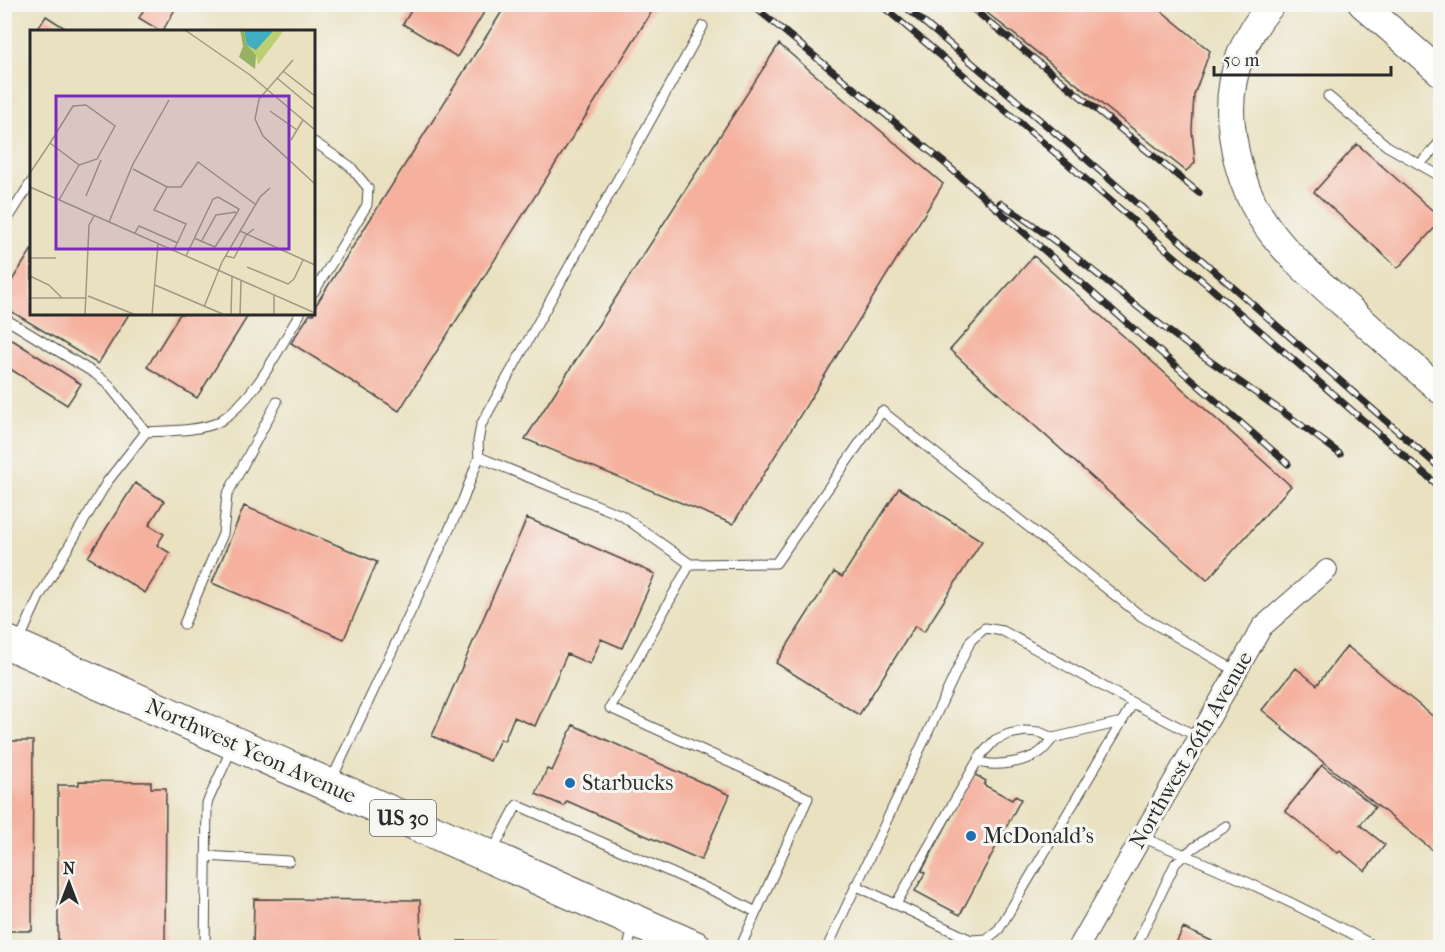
<svg xmlns="http://www.w3.org/2000/svg" width="1445" height="952" font-family="'IM FELL French Canon',serif">
<style>
.building{fill:#f5b19e}
.lines{fill:none;stroke-linecap:round;stroke-linejoin:round}
.lane-casing{stroke:#484642;stroke-width:11}
.street-casing{stroke:#484642;stroke-width:22}
.secondary-casing{stroke:#484642;stroke-width:29}
.highway-casing{stroke:#484642;stroke-width:35}
.lane{stroke:#fff;stroke-width:9}
.street{stroke:#fff;stroke-width:20}
.secondary{stroke:#fff;stroke-width:27}
.highway{stroke:#fff;stroke-width:33}
.rail-casing{stroke:#2b2b2b;stroke-width:7}
.rail{stroke:#f6f6f2;stroke-width:4.5;stroke-dasharray:14;stroke-linecap:butt}
.poi-dot{fill:#1f6fb2;stroke:#f6f6f2;stroke-width:2}
.labels{text-anchor:middle;dominant-baseline:central;stroke-width:6;stroke-linejoin:round;paint-order:stroke}
.shield{fill:#f6f6f2;stroke:#686867;stroke-width:1.5}
.shield-label{font-size:21px;font-weight:bold;fill:#2b2b2b}
.street-label{font-size:22px;fill:#2b2b2b;stroke:#f6f6f2}
.poi-label{font-size:22px;fill:#2b2b2b;stroke:#f6f6f2;text-anchor:start}
.inset-road{fill:none;stroke:#9e9885;stroke-width:1.5}
.view{fill:#7b2cbf;fill-opacity:0.15;stroke:#7b2cbf;stroke-width:3}
.inset-edge{fill:none;stroke:#2b2b2b;stroke-width:3}
</style>
<rect width="100%" height="100%" fill="#f6f6f2"/>
<filter id="ink" filterUnits="userSpaceOnUse"><feTurbulence type="fractalNoise" baseFrequency=".0167" numOctaves="2"/><feDisplacementMap in="SourceGraphic" scale="12" xChannelSelector="R" yChannelSelector="G"/><feConvolveMatrix kernelMatrix="1 2 1 2 8 2 1 2 1" color-interpolation-filters="sRGB"/></filter>
<filter id="wash" filterUnits="userSpaceOnUse"><feTurbulence type="fractalNoise" baseFrequency=".008" numOctaves="4" result="noise"/><feDisplacementMap in="SourceGraphic" scale="24" xChannelSelector="R" yChannelSelector="G"/><feGaussianBlur stdDeviation="1.35" result="paint"/><feColorMatrix in="noise" values="0 0 0 0 0 0 0 0 0 0 0 0 0 0 0 0 0 1.4 0 .05"/><feComposite in="paint" operator="in"/></filter>
<g filter="url(#wash)">
<rect width="100%" height="100%" fill="#eae1c1"/>
<g id="blocks">
<path class="building" d="M147,4H178L162,32L139,18Z
M415,4H489L457,57L403,24Z
M976,4H1153L1210,51L1194,95L1192,130L1195,163L1186,171Z
M506,5H656L399,411L291,343L310,314H314V308Z
M46,16L71,32H36Z
M779,44L943,184L733,524L525,439Z
M1357,144L1440,217V222L1398,268L1314,192Z
M32,249V314H129L98,364L4,307V293Z
M1034,256L1291,486L1207,580L950,350Z
M180,314H249L197,398L147,367Z
M11,339L81,384L67,405L4,365V349Z
M135,483L164,501L149,525L164,534L157,545L170,553L145,593L88,557Z
M899,488L982,541L924,632L915,626L859,715L776,663L834,572L842,577Z
M244,506L377,562L344,639L212,583Z
M527,518L655,574L622,648L601,639L590,664L567,654L535,726L514,717L504,741L500,739L490,761L432,736Z
M1347,646L1440,722V856L1282,729L1283,727L1262,710L1296,668L1317,685Z
M573,725L730,795L701,860L567,801L564,806L536,794L547,769L552,771Z
M4,741H33L32,931H4Z
M1322,765L1375,807L1360,825L1385,845L1365,871L1340,851L1338,853L1285,811Z
M974,774L986,781L984,785L1012,800L1015,796L1021,799L960,915L915,891L925,873L922,871Z
M79,781L151,782V788H166L165,948H58V785H79Z
M254,899L420,900L421,948H253Z
M1183,928L1212,941L1209,948H1174Z
M458,941H507V948H458Z"/>
</g>
</g>
<g filter="url(#ink)">
<use href="#blocks" fill-opacity="0" stroke="#484642" stroke-width="1.5"/>
<g class="lines">
<g class="lane-casing">
<path id="lane" d="M1328,96L1387,146L1440,176
M314,142L350,166L368,188L367,205L314,292
M1420,164L1440,142
M4,225L32,181
M4,318L94,373L108,384L146,432
M479,457L621,515L690,564L776,563L882,411L1141,616L1236,671
M690,564L610,708L808,798L740,948
M184,624L223,534L227,495L277,402
M19,641L39,597L107,482L146,432C165,431 204,431 220,421C257,397 277,351 300,314
M1133,703L1198,737
M978,761C992,768 1026,762 1039,753C1045,749 1049,743 1053,738
M331,781L463,500L479,457L478,442L481,425L703,26
M1141,837C1222,869 1302,906 1378,948
M492,852L517,805L727,897L756,912
M206,856L289,861
M896,904L975,765L982,754L995,740L1009,734L1025,731L1039,732L1053,738L1117,723L1120,725
M205,948L207,803L232,748
M628,948L633,926
M827,948L971,640L985,628L1003,631L1133,703L999,929L987,939L971,940L855,885
M1135,948L1175,864C1187,850 1210,837 1226,826"/>
</g>
<g class="street-casing">
<path id="street" d="M1078,948L1262,627L1327,570"/>
</g>
<g class="secondary-casing">
<path id="secondary" d="M1272,4C1242,38 1228,77 1231,121C1239,214 1283,251 1348,308C1379,336 1410,363 1440,390
M1362,4L1440,72"/>
</g>
<g class="highway-casing">
<path id="highway" d="M4,641L696,948"/>
</g>
<use href="#lane" class="lane"/>
<use href="#street" class="street"/>
<use href="#secondary" class="secondary"/>
<use href="#highway" class="highway"/>
<g class="rail-casing">
<path id="rail" d="M751,4L947,165L1288,464
M880,4L1052,150L1440,487
M902,4L1084,157L1440,468
M967,4L1199,193
M1000,203C1061,241 1113,289 1170,332C1226,374 1285,411 1340,454"/>
</g>
<use href="#rail" class="rail"/>
</g>
</g>
<g class="poi-dot">
<circle cx="570" cy="783" r="6"/>
<circle cx="971" cy="836" r="6"/>
</g>
<g class="labels">
<rect class="shield" x="370" y="800" width="66" height="36" rx="4.5"/>
<g class="shield-label">
<text x="403" y="818">US 30</text>
</g>
<g class="street-label">
<text transform="translate(1191 750) rotate(-60)">Northwest 26th Avenue</text>
<text transform="translate(251 751) rotate(24)">Northwest Yeon Avenue</text>
</g>
<g class="poi-label">
<text x="582" y="783">Starbucks</text>
<text x="983" y="836">McDonald's</text>
</g>
</g>
<g transform="translate(30 30)">
<rect width="285" height="285" fill="#eae1c1"/>
<path d="M214,0H254L228,35L226,25L217,15Z" fill="#bccf72"/>
<path d="M210,0H214L217,15L226,25L225,39L209,27L213,16Z" fill="#95b264"/>
<path d="M214,0H244L226,20L217,15Z" fill="#41afbf"/>
<path class="inset-road" d="M155,0L220,45L285,100M263,30L229,69L225,89L233,106L285,154M253,41L285,66M247,48L285,80M240,81L267,100M261,110L273,90M20,113L43,76L56,75L85,96L67,129L49,135L29,170M103,139L137,157H151L168,132L225,174M0,143L20,113L49,135M0,157L285,283M137,157L124,180L156,194L144,220M56,166L71,130M79,192L103,134L139,70M210,201L285,235M105,203L109,196L148,213M164,208L185,217L207,183M171,212L186,185L206,182M156,226L183,169L188,167L209,179L207,183M196,226L204,228L216,205L224,199M0,228H26M217,237L258,254L264,249L273,230M0,246L19,255L32,268M125,255L195,285M58,266L106,285M0,268H57M174,277L192,232L230,167L240,158M55,285L59,195L64,186M122,285L128,214M201,285L202,247M210,285L211,251M244,285V265"/>
<path class="view" d="M26,66H259V219H26Z"/>
<rect width="285" height="285" class="inset-edge"/>
</g>
<rect width="1445" height="952" fill="none" stroke="#f6f6f2" stroke-width="24"/>
<g transform="translate(69 883)" stroke="#f6f6f2" stroke-width="4.5" paint-order="stroke">
<path d="M0-4.5L10 22L0 15L-10 22Z" fill="#2b2b2b"/>
<text y="-9" font-size="16" font-weight="bold" text-anchor="middle" fill="#2b2b2b">N</text>
</g>
<path d="M1214 66v9h177v-9" fill="none" stroke="#2b2b2b" stroke-width="3"/>
<text x="1223" y="66" font-size="18" fill="#2b2b2b" stroke="#f6f6f2" stroke-width="4.5" paint-order="stroke">50 m</text>
</svg>
